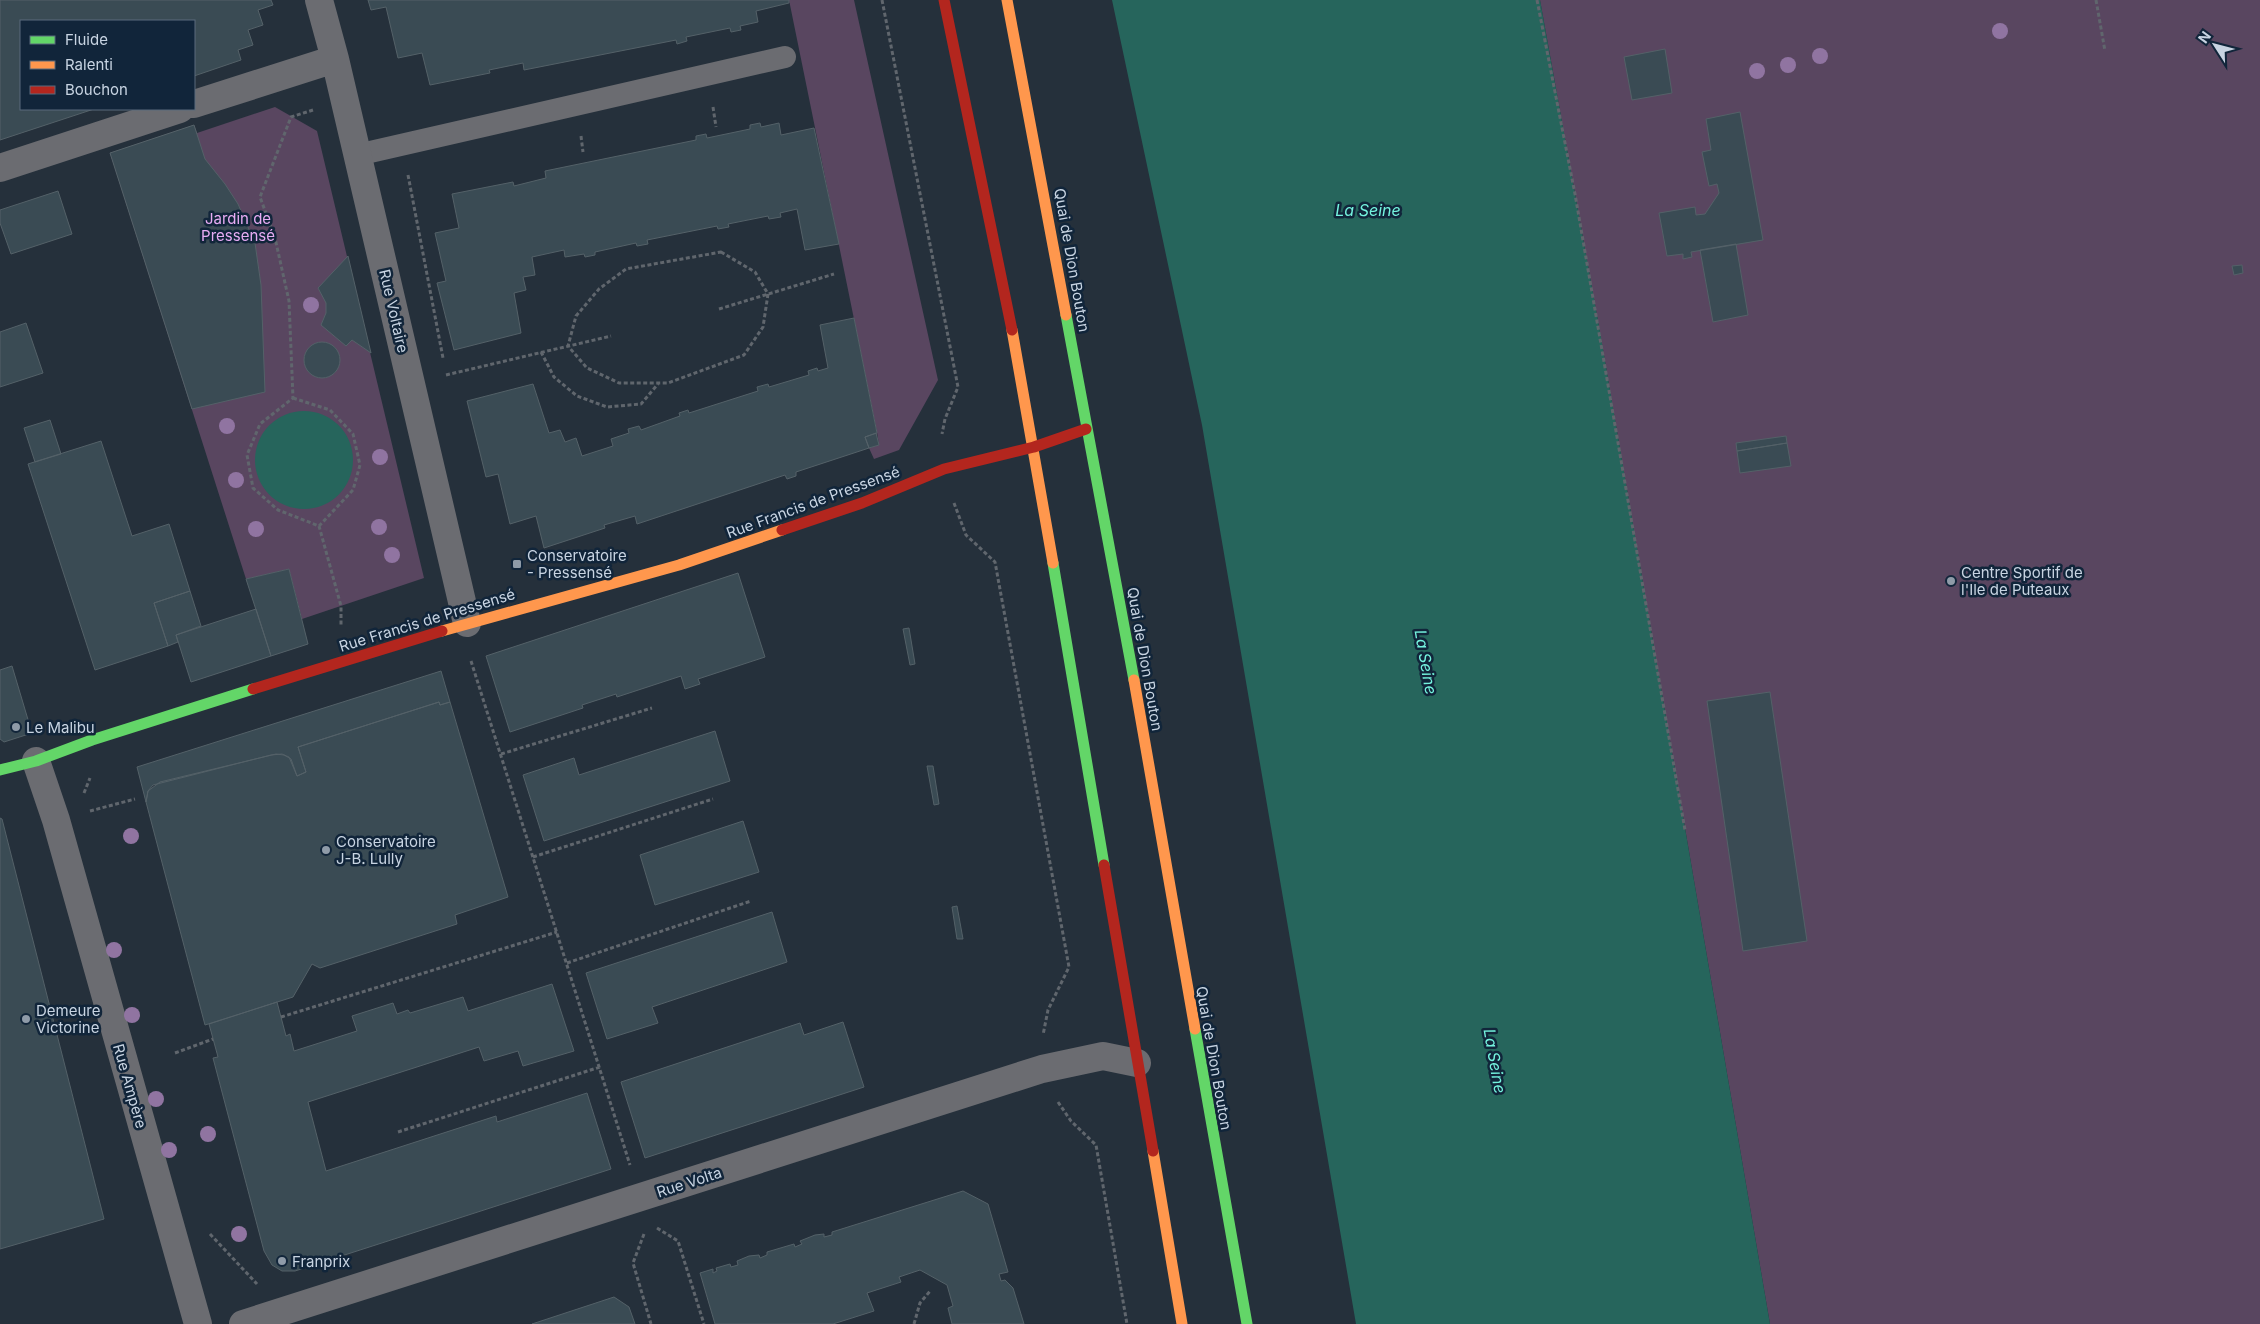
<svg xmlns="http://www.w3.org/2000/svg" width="2260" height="1324" font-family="Inter,sans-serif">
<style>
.green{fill:#594660}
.water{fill:#26655c}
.building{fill:#3a4b54;stroke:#546168}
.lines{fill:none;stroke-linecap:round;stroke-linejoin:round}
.path{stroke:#60666d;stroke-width:3;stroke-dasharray:4 2.5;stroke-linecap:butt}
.lane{stroke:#6b6c71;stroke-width:22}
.street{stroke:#6b6c71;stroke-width:28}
.fast{stroke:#63d668;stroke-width:11}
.slow{stroke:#ff974d;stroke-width:11}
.jam{stroke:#b3261e;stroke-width:11}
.tree{fill:#9074a1}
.poi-dot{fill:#8f9ba8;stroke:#11253a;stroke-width:2}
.labels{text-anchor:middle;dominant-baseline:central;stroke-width:5;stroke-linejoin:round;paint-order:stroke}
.park-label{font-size:15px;fill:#e8acf4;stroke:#11253a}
.street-label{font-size:15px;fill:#c8d4e2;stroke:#11253a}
.poi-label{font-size:15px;fill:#c8d4e2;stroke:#11253a;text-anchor:start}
.water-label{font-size:16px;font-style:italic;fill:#74f3de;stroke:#11253a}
</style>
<rect width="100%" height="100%" fill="#25303b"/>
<path class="green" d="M789,0H854L938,380L899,450L874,459L869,448L879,445L877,432Z
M1540,0H2260V1324H1770L1600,332Z
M275,107L317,131L424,578L302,619L289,569L246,579L110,153L194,125L197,133Z"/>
<path class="water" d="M1112,0H1540L1600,332L1770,1324H1356L1202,425Z
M255 460a49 49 0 1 1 98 0a49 49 0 1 1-98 0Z"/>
<path class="building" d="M0,0H271L273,5L258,10L263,25L248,30L253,45L238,50L241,60L194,76V21H21V109H94L0,140Z
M368,0H789V3L756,11L758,22L740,26L741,30L731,32L730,28L686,37L687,41L677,44L676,40L524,70L523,63L489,70L490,73L430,85L422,53L398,58L386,7L371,10Z
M1665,49L1672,93L1632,100L1624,57Z
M1740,112L1763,240L1691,252L1692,257L1683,259V254L1667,256L1659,213L1695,207L1696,215L1705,214L1719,193L1717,184L1709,186L1702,152L1711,150L1706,119Z
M760,123L761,127L779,123L781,135L814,128L839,244L805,250L797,209L780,213L781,217L769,219L768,216L728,224L729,227L718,229L717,226L647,240L648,244L637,246L636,243L595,252V255L585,257L584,254L565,257L564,250L532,257L535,275L523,277L526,290L514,293L521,333L454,350L437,283L446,281L435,233L459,228L452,194L513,182L514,186L546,178L545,171L696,140V136L706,134L707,138L750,129V125Z
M194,125L205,159L225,184L238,204L255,243L261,285L265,392L192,409L110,153Z
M58,191L72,234L11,254L0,223V210Z
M1736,244L1748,315L1713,322L1700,250Z
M348,256L371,353L352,340L346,346L321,325L326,313V303L318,288Z
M2242,265L2243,273L2234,275L2232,266Z
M854,318L877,433L865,437L869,448L796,472V476L787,479L785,475L637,524L635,516L604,525L605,528L544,548L536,516L510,524L498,474L486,477L467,401L533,384L549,433L560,430L565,442L576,438L582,456L613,446L611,439L629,433L628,429L639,426L641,430L680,416L679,413L688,410L689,413L758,391L757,387L768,384L769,387L809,375L808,371L817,368L818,371L828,368L820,325Z
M26,323L43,373L0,387V332Z
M304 360a18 18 0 1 1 36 0a18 18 0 1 1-36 0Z
M50,420L61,454L35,462L24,428Z
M876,433L879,445L869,448L865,437Z
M1786,436L1787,443L1737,451L1736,443Z
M101,441L132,536L169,524L190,591L154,603L168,646L95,670L28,464Z
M1787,443L1791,466L1740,473L1737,451Z
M289,569L308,644L271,656L246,579Z
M738,573L765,657L698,679L700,684L685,689L681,676L617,697L616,694L582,705L583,708L510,732L486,656Z
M190,591L201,626L176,635L178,642L168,646L154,603Z
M256,609L271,656L191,682L176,635Z
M909,628L915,664L910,665L903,629Z
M12,666L32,733L4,742L0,739V670Z
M441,671L450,702L440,705L439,702L298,747L306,772L297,776L289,757L282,754L271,755L153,785L148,791L146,802L137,767Z
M1770,692L1807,941L1743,951L1707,701Z
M439,702L440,705L450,702L508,897L455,915L457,924L320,968L312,964L293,997L205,1025L146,802L148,791L160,782L276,754L284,755L291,759L297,776L306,772L298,747Z
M715,731L730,781L544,841L523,775L574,758L579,775Z
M927,766H933L939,804L934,805Z
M0,818L2,819L104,1219L0,1249Z
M743,821L759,872L655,905L640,855Z
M957,906L963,939H957L952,907Z
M772,912L787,962L652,1007L658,1023L607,1039L586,973Z
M552,984L574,1051L523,1066L518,1051L484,1061L479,1047L308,1102L326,1171L496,1116L497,1122L587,1093L611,1169L295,1271H282L272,1265L264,1251L213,1058L218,1057L209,1024L277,1002L286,1036L290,1034L294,1051L357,1031L352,1016L393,1003L397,1014L408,1010L410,1013L463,997L468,1011Z
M843,1022L864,1087L645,1158L621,1082L800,1023L804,1035Z
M963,1191L988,1204L1008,1272L999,1274L1001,1281L1005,1280L1013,1288L1024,1324H952L948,1308L953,1306L947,1285L920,1270L899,1277L901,1282L867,1293L874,1311L833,1324H715L700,1273L713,1269V1273L717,1271L716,1268L730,1264L731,1267L738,1265L737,1261L749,1256L759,1255L760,1258L767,1255V1252L794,1244L795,1247L802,1244L800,1241L815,1235L824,1234V1237L832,1235V1232Z
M614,1297L629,1307L635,1324H532Z"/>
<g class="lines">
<path class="path" d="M882,0L958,387L945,419L942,434
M1537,0L1575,194L1685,830
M2096,0L2105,51
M713,107L716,127
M313,110L291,117L260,197L275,238L289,301L293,398L260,424L247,455L253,488L278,510L319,526L341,606V626
M581,136L583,152
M408,175L443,358
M721,252L755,272L768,294L763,327L744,355L668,383H619L587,368L568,346L576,316L599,289L626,269Z
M719,309L834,274
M541,352L554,377L577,396L607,407L641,404L658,384
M446,375L611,336
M293,398L330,410L353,434L360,465L353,490L319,526
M954,503L966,535L995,562L1069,967L1048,1010L1043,1035
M471,661L630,1165
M501,754L652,708
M84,793L90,778
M90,811L135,799
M533,857L713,799
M567,963L751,901
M281,1017L557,932
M175,1053L213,1039
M1058,1102L1071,1121L1096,1145L1127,1324
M398,1132L600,1067
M657,1228L678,1241L704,1324
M210,1234L257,1284
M644,1234L633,1263L651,1324
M914,1324L920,1303L931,1290"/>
<path class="lane" d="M357,155L785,57"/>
<path class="street" d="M319,0L335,59L467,623
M194,104L335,59
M0,168L180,109
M36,761L56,820L198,1324
M243,1324L1042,1069L1103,1056L1137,1063"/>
<path class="fast" d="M1066,315L1134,680
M1053,563L1104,865
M0,770L36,761L92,740L253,689
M1195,1029L1247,1324"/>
<path class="slow" d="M1007,0L1066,315
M1012,330L1053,563
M442,631L679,565L782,530
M1134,680L1195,1029
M1153,1151L1182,1324"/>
<path class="jam" d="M944,0L1012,330
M1034,447L1086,429
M782,530L862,503L944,469L1034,447
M253,689L442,631
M1104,865L1153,1151"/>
</g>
<g class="tree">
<circle cx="2000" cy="31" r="8"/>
<circle cx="1820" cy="56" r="8"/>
<circle cx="1788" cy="65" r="8"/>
<circle cx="1757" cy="71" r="8"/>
<circle cx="311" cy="305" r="8"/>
<circle cx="227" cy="426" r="8"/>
<circle cx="380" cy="457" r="8"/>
<circle cx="236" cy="480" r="8"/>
<circle cx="379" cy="527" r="8"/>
<circle cx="256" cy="529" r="8"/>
<circle cx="392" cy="555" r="8"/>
<circle cx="131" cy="836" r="8"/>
<circle cx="114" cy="950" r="8"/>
<circle cx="132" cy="1015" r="8"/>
<circle cx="156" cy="1099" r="8"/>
<circle cx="208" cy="1134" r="8"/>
<circle cx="169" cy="1150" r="8"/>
<circle cx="239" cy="1234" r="8"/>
</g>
<g class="poi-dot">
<rect x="512" y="559" width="10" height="10" rx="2.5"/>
<circle cx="1951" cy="581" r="5"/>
<circle cx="16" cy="727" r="5"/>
<circle cx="326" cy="850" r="5"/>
<circle cx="26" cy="1019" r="5"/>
<circle cx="282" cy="1261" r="5"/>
</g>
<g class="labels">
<g class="park-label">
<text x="238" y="218">Jardin de<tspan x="238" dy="17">Pressensé</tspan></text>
</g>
<g class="street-label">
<text transform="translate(1072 260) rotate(80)">Quai de Dion Bouton</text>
<text transform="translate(394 311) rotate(77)">Rue Voltaire</text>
<text transform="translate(813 502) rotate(-20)">Rue Francis de Pressensé</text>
<text transform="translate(427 620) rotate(-17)">Rue Francis de Pressensé</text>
<text transform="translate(1145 659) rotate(80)">Quai de Dion Bouton</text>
<text transform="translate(1214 1058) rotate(80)">Quai de Dion Bouton</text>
<text transform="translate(130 1086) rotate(74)">Rue Ampère</text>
<text transform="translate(689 1182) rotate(-18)">Rue Volta</text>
</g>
<g class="poi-label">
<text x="527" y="555">Conservatoire<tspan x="527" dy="17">- Pressensé</tspan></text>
<text x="1961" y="572">Centre Sportif de<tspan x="1961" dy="17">l'Ile de Puteaux</tspan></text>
<text x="26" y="727">Le Malibu</text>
<text x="336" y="841">Conservatoire<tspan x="336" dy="17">J-B. Lully</tspan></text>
<text x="36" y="1010">Demeure<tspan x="36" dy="17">Victorine</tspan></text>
<text x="292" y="1261">Franprix</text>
</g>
<g class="water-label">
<text x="1368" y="210">La Seine</text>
<text transform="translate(1426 662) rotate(80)">La Seine</text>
<text transform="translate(1495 1061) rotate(80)">La Seine</text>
</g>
</g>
<rect x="20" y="20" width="175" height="90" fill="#11253a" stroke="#5a6b7d"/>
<rect x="30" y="36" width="25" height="8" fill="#63d668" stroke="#5a6b7d"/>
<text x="65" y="45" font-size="15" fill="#c8d4e2">Fluide</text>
<rect x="30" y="61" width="25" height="8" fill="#ff974d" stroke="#5a6b7d"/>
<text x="65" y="70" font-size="15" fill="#c8d4e2">Ralenti</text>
<rect x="30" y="86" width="25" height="8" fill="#b3261e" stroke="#5a6b7d"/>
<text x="65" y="95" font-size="15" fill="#c8d4e2">Bouchon</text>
<g transform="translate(2215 45) rotate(306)" stroke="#11253a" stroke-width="4" paint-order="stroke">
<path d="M0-4L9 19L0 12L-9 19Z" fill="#c8d4e2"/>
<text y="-8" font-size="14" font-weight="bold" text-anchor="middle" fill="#c8d4e2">N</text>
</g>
</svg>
